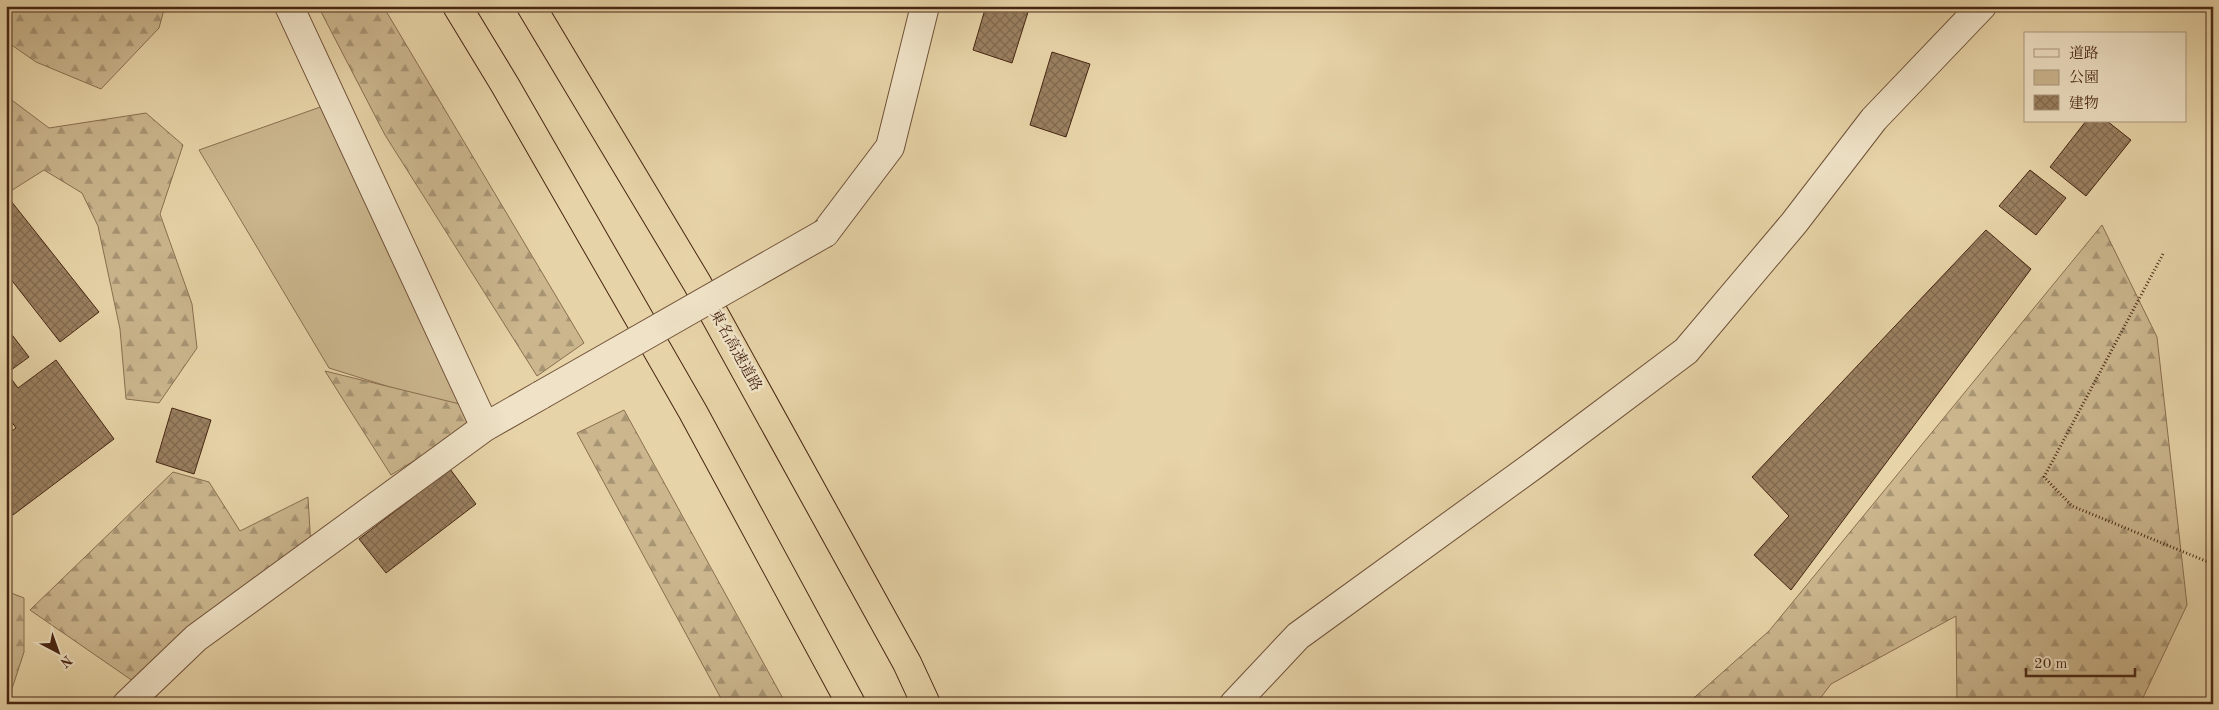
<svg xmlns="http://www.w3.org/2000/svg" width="2219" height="710" font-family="'Old Standard TT','Noto Serif JP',serif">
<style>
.green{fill:#cbb68e;stroke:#8a6e50}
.forest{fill:url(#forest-firs);stroke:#8a6e50}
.building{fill:url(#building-cross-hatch);stroke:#482613}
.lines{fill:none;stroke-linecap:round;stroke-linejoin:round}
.street-casing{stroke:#705138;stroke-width:30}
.highway-casing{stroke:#482613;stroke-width:30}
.path{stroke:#482613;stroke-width:3;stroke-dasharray:1 2.5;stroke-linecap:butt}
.street{stroke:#efe2c6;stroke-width:28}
.highway{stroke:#e6d3a7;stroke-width:28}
.street-bridge-casing{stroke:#705138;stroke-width:30;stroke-linecap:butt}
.street-bridge{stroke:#efe2c6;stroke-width:28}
.labels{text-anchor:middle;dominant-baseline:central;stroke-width:5;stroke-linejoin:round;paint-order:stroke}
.street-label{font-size:15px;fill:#482613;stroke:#efe2c6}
</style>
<defs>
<pattern id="forest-firs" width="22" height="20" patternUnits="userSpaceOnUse" patternTransform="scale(1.25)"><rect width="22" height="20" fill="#cbb68e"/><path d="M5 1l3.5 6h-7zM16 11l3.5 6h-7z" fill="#a79473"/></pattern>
<pattern id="building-cross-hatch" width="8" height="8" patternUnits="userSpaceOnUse" patternTransform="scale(1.25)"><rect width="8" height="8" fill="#9a8060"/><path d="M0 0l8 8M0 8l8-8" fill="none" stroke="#80694e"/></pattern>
</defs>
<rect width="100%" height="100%" fill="#e6d3a7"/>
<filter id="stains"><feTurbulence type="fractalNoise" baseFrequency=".004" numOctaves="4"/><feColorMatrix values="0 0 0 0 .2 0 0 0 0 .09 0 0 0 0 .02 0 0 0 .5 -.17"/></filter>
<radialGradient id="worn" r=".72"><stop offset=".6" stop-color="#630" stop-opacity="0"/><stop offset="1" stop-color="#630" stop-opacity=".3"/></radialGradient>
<path class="green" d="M326,105L479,415L329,368L199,150Z"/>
<path class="forest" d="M6,6H165L159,28L101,89L36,62L6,41Z
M318,6H383L584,343L537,376L385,135Z
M9,98L49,128L146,113L183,145L160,214L192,304L197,348L159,403L126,399L120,329L98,226L82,193L44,170L6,194V100Z
M2102,225L2157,337L2187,605L2140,704H1957L1956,616L1831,684L1816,704H1687L1769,631Z
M325,371L476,408L462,431L391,475Z
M624,410L786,704H724L577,433Z
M173,472L209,482L240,531L308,497L311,548L143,688L30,610Z
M6,591L24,598V652L7,704Z"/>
<path class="building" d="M986,6H1020L1029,9L1012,63L973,50Z
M1052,52L1090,64L1066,137L1030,125Z
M2086,121H2107L2131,140L2086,196L2050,167Z
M2030,170L2066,198L2036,235L1999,206Z
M11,201L99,312L60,342L6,273V204Z
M1986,230L2031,269L1791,590L1754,555L1789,516L1752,477Z
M6,327L29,357L7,373L18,388L56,360L114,439L13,515L6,506V435L16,428L6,414Z
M172,408L211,420L194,474L156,462Z
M450,469L476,504L386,573L359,539Z"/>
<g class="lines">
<g class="street-casing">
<path id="street" d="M289,6L485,427
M825,233L890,147L925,6
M127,704L196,638L485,427L541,395
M1234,704L1298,636L1538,462L1686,351L1794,223L1874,119L1982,6"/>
</g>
<g class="highway-casing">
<path id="highway" d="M457,6L505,85L693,412L851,704
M531,6L697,283L907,663L926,704"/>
</g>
<path class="path" d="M2163,254L2044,477L2072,506L2213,564"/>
<use href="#street" class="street"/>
<use href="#highway" class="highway"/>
<g class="street-bridge-casing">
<path id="street-bridge" d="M541,395L825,233"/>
</g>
<use href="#street-bridge" class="street-bridge"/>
</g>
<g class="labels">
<g class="street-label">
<text transform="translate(735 351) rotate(61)">東名高速道路</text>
</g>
</g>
<rect width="2219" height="710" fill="none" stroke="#e6d3a7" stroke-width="25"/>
<rect x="8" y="8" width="2204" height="695" fill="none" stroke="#482613" stroke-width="2.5"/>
<rect x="12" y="12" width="2194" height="685" fill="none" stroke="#482613"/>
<rect x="2024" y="32" width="162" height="90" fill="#efe2c6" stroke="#ac977e"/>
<rect x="2034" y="49" width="25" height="8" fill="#efe2c6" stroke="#ac977e"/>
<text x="2069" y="58" font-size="15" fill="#482613">道路</text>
<rect x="2034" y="70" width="25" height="15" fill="#cbb68e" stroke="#ac977e"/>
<text x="2069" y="82" font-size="15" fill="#482613">公園</text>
<rect x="2034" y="95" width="25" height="15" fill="url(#building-cross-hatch)" stroke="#ac977e"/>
<text x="2069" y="108" font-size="15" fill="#482613">建物</text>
<g transform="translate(58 652) rotate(139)" stroke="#efe2c6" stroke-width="4" paint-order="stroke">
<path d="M0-4L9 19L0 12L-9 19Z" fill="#482613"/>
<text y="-8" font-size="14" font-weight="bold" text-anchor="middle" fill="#482613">N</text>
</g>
<path d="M2026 668v8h109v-8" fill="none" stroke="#482613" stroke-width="2.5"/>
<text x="2034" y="668" font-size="15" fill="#482613" stroke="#efe2c6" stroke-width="4" paint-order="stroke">20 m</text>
<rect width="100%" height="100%" filter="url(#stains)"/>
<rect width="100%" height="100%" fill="url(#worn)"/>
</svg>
